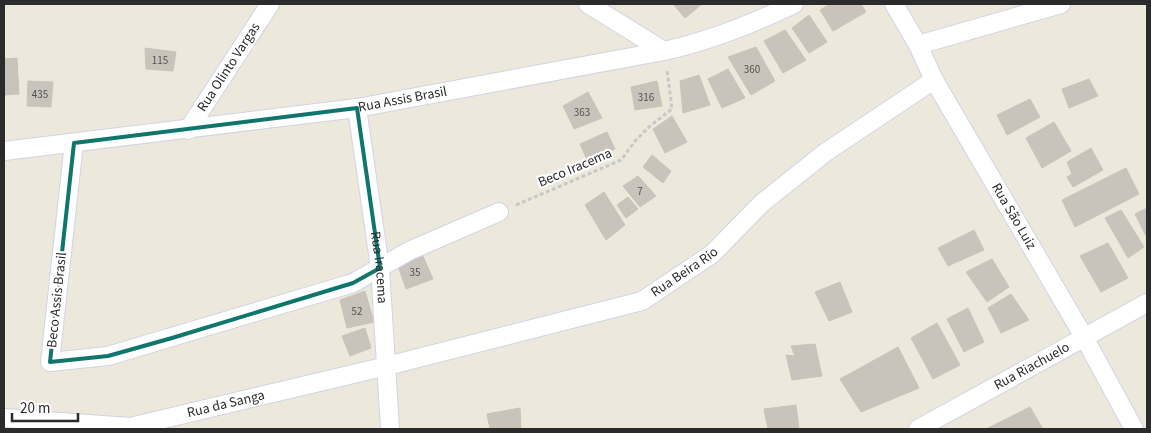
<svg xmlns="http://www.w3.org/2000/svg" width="1151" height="433" font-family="'Source Sans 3',sans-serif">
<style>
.building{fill:#c8c4bc;stroke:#c8c4b6}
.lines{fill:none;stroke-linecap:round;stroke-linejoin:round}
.street-casing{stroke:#d2d3e4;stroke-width:20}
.path{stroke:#c8c8c8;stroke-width:3;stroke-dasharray:4 2.5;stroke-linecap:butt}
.street{stroke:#fff;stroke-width:18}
.marked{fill:none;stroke:#0f766e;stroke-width:4;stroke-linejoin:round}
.labels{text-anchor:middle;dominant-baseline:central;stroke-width:4.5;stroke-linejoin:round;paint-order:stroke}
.number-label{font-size:11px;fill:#52514f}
.street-label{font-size:14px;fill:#2b2b2b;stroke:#fff}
</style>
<rect width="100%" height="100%" fill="#ede8dc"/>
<path class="building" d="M673,4H702L685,18Z
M830,4H861L866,12L833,31L820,10Z
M809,15L827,42L809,53L792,28Z
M785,30L806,60L783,73L764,41Z
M756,47L775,81L751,95L728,57Z
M145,48L176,52L173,71L146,69Z
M17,58L19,94L4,95V59Z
M728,69L745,98L722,108L708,79Z
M699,75L710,105L683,113L680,81Z
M1089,79L1098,96L1069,108L1062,89Z
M28,81L53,82L51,107L27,106Z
M657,81L662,106L635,110L631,87Z
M588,92L602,118L574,129L563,106Z
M1030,99L1040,117L1007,135L997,115Z
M672,116L687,142L665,153L653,129Z
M1054,122L1071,151L1042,168L1026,138Z
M607,132L615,149L588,162L580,144Z
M1091,148L1103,170L1073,187L1067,177L1072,174L1067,162Z
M652,155L671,171L663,183L643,167Z
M1126,168L1139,194L1075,227L1062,200Z
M638,176L656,196L640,207L623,186Z
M604,192L625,225L606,240L585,205Z
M628,197L638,209L626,218L617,205Z
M1147,208V238L1135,214Z
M1121,210L1144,247L1128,258L1105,218Z
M974,230L984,250L948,266L938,248Z
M1108,243L1128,278L1101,292L1080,256Z
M422,254L433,279L406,289L398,266Z
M992,259L1009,287L987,302L966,272Z
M840,282L852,312L829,321L815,292Z
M365,291L374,322L347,328L340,300Z
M1011,294L1029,320L1001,333L988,308Z
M968,308L984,342L964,352L947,319Z
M937,323L960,365L933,379L911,338Z
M365,328L371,348L350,356L342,336Z
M815,344L822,376L792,380L786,355L795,356L791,346Z
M898,347L919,388L861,412L840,379Z
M796,405L799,429H768L764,409Z
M1030,407L1043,429H986Z
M520,408L521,429H490L487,414Z"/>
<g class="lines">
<g class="street-casing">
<g id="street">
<path d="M588,4L664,51"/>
<path id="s1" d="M894,4L918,45L934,80L1084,337L1134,429"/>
<path d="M918,45L1061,4"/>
<path id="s2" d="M357,108L380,268L390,429"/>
<path id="s3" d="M188,130L270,4"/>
<path d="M74,143L50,362L108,356L353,283L409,251L499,212"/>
<path id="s4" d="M4,151L357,108L664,51C709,41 752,24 794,4"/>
<path id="s5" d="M4,418L130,427L387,366L642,301L712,254L762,203L826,152L934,80"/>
<path id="s6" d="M918,429L1147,303"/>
</g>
</g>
<path class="path" d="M516,205L621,160L636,140L650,126L672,109L667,70"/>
<use href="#street" class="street"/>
</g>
<path class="marked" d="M357,108L380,268L353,283L172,338L108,356L50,362L74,143Z"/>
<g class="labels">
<g class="number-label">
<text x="160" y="60">115</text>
<text x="752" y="69">360</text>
<text x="40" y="94">435</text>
<text x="646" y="97">316</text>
<text x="582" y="112">363</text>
<text x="640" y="191">7</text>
<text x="415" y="272">35</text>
<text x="357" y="311">52</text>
</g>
<g class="street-label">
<text stroke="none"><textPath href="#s3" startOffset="75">Rua Olinto Vargas</textPath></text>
<text stroke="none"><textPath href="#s4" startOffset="402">Rua Assis Brasil</textPath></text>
<text transform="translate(575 168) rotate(-23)">Beco Iracema</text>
<text stroke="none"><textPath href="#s1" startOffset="244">Rua São Luiz</textPath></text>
<text stroke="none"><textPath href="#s2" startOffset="161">Rua Iracema</textPath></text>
<text stroke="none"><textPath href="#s5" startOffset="705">Rua Beira Rio</textPath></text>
<text transform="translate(57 300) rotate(-84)">Beco Assis Brasil</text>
<text stroke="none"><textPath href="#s6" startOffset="130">Rua Riachuelo</textPath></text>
<text stroke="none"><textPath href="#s5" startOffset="225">Rua da Sanga</textPath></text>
</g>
</g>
<rect width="1151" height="433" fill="none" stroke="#2b2b2b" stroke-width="10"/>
<path d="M12 413v8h66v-8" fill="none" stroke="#2b2b2b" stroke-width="2.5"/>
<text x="20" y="413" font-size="15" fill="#2b2b2b" stroke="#ffffff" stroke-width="4" paint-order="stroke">20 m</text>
</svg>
